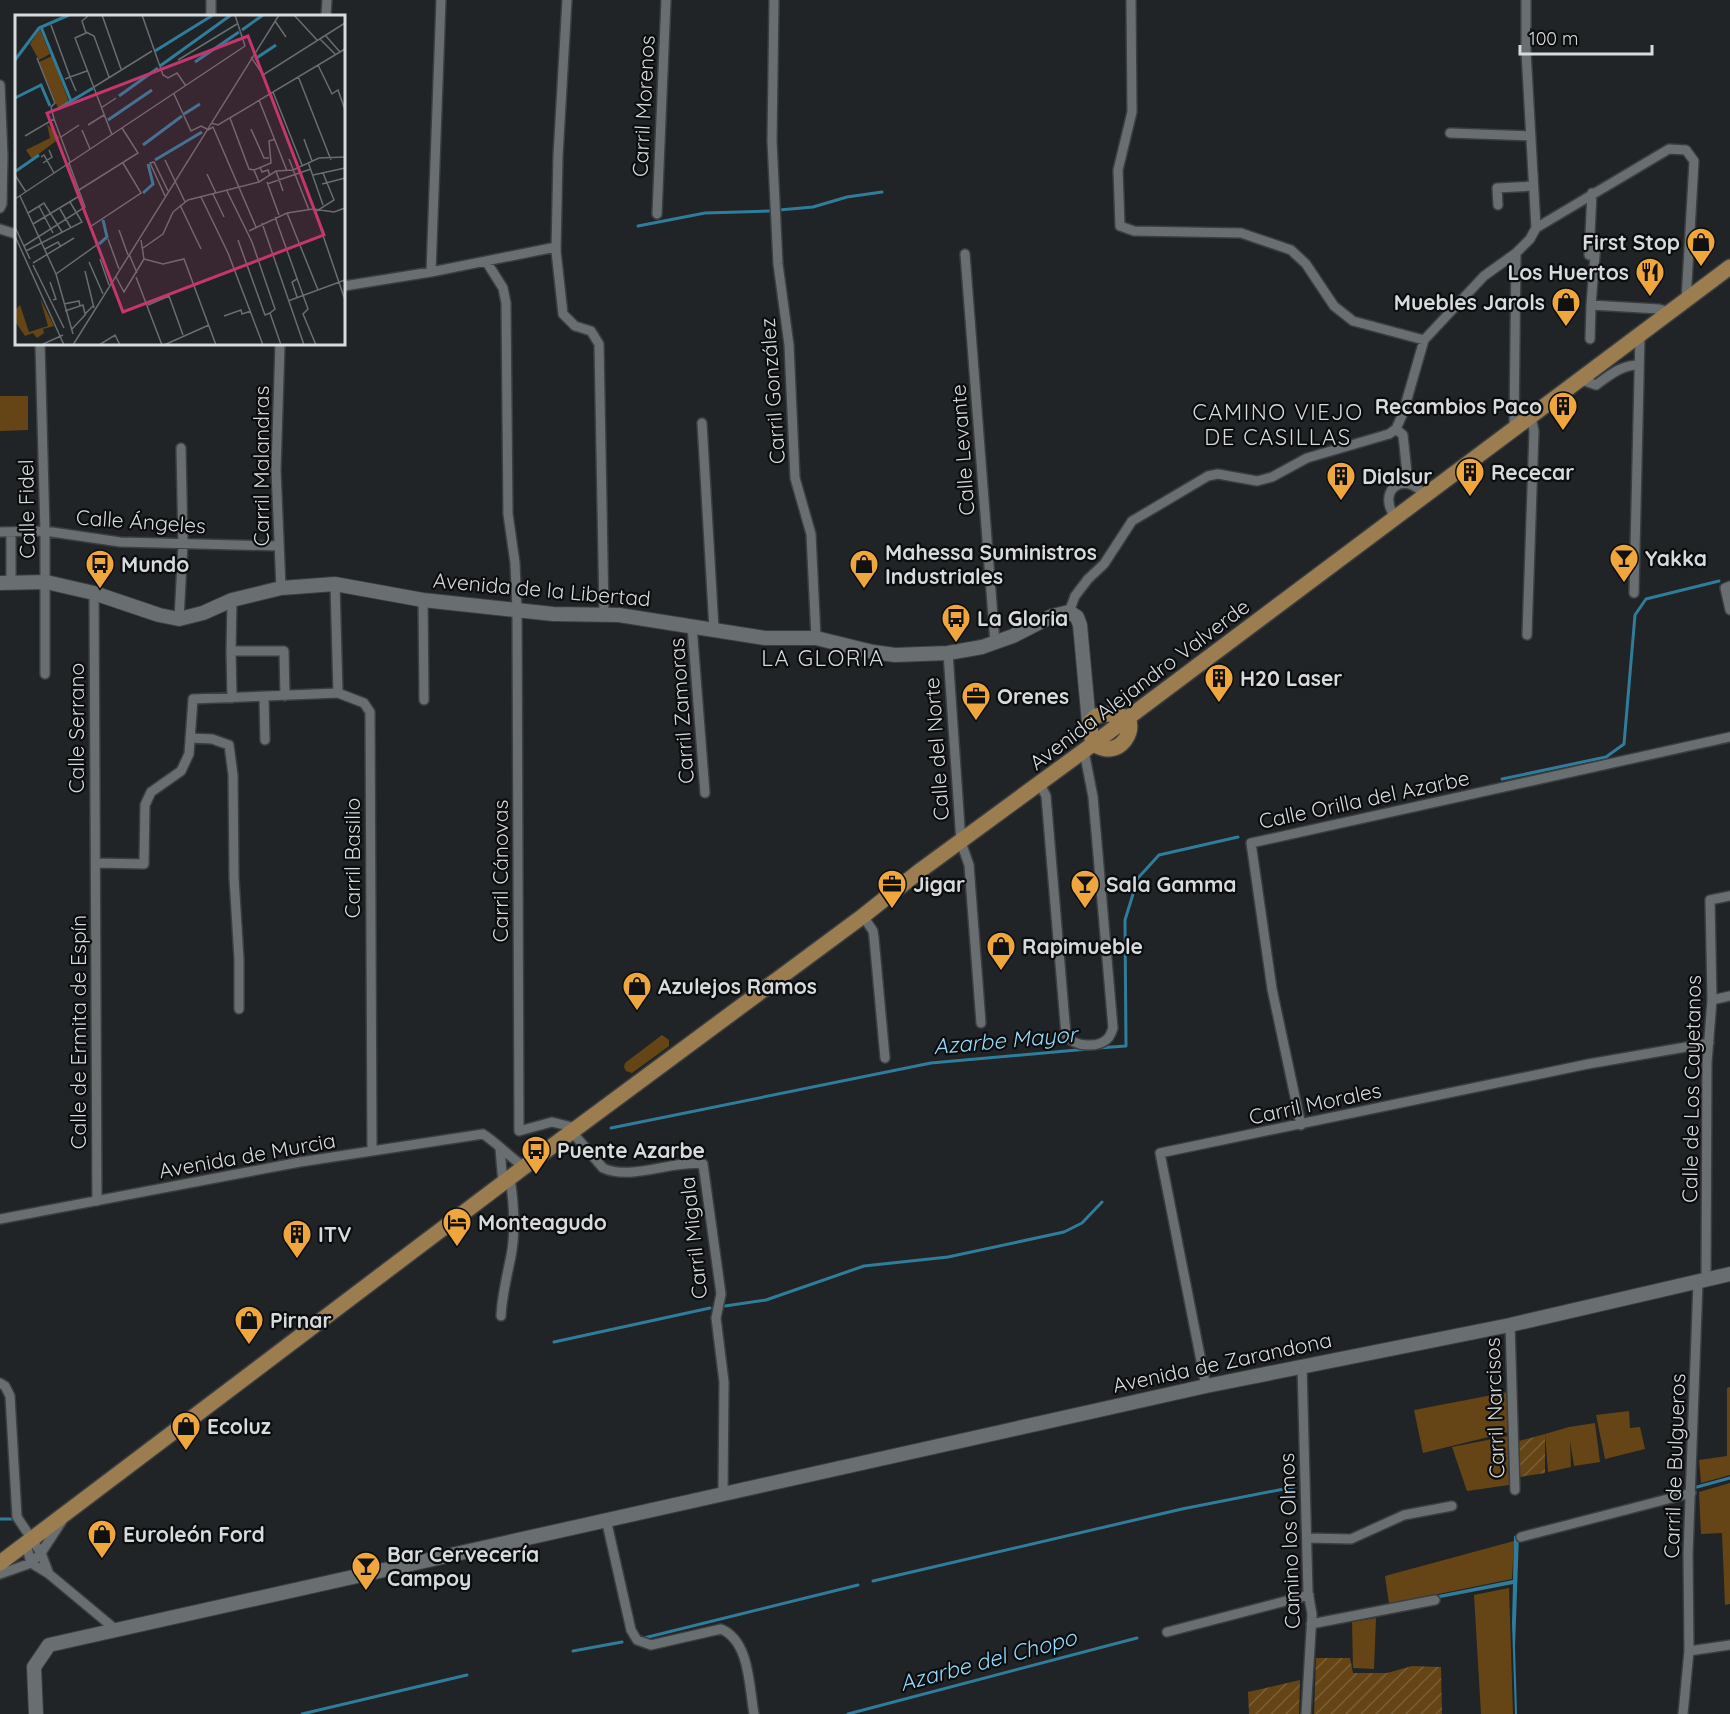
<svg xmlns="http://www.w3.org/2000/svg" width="1730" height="1714" font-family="Quicksand,sans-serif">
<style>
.green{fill:#654515}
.garden{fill:url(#garden-furrows)}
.water{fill:#307c9b}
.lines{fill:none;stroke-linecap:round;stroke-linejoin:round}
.stream{stroke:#307c9b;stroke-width:3}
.street-casing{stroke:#3b3e40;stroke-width:12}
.secondary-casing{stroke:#3b3e40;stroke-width:16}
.primary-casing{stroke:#3b3e40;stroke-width:18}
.street{stroke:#696e70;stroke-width:9}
.secondary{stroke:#696e70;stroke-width:14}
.primary{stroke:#9c7d50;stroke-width:15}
.labels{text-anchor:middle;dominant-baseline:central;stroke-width:4.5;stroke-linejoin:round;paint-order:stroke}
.street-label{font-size:21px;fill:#d8dbdc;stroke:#0b0d0e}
.poi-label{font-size:21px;font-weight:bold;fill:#d8dbdc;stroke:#0b0d0e;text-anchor:start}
.neighbourhood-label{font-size:22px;letter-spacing:1.5px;fill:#d8dbdc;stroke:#0b0d0e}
.water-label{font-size:22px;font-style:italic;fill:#94dbfb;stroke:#0b0d0e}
.inset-river{fill:none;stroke:#307c9b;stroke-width:3}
.inset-road{fill:none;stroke:#6a6d6f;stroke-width:1.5}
.view{fill:#c5356e;fill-opacity:0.15;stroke:#c5356e;stroke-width:3}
.inset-edge{fill:none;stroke:#d8dbdc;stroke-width:3}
</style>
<defs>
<pattern id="garden-furrows" width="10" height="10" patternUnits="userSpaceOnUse" patternTransform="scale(1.5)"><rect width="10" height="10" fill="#654515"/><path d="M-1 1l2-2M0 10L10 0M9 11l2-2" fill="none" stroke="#7a5f36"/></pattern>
</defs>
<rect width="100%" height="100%" fill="#202426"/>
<path class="green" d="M0,396H28V430L0,431Z
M662,1035L669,1040V1046L632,1073L626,1071L624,1067L625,1063Z
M1730,1387V1475L1701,1483L1699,1460L1727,1456V1388Z
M1508,1392L1509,1432L1423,1453L1414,1410Z
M1629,1411L1630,1428L1640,1427L1645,1449L1605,1459L1596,1415Z
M1595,1423L1600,1462L1574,1466L1570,1441L1571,1467L1548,1472L1545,1434L1569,1427Z
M1508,1436L1509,1485L1467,1491L1452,1447Z
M1730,1483V1604L1725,1605L1722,1533L1701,1534L1699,1492Z
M1514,1541L1512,1579L1389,1604L1385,1576Z
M1509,1588L1513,1714H1481L1474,1595Z
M1376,1618L1374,1669L1353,1668L1352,1622Z"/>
<path class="garden" d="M1545,1434V1473L1520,1477L1519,1441Z
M1316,1658H1350L1353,1673H1387L1412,1666L1441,1667L1442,1714H1314Z
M1300,1680L1299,1714H1249L1248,1692Z"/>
<path class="water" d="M1519,1535L1515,1647L1517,1714H1515L1512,1623L1513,1584L1399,1606V1603L1513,1580L1514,1536Z"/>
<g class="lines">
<path class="stream" d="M779,210L813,207L847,197L882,192
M638,226L705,213L769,211
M1502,779L1606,757L1624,744L1635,615L1646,599L1719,581
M1098,1048L1126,1046L1125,920L1138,878L1159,855L1238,837
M611,1128L931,1063L1088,1049
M725,1306L766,1300L864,1266L948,1257L1064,1232L1082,1223L1102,1202
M554,1342L710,1308
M1697,1487L1730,1478
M0,1519H12
M873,1581L1182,1509L1294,1487
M644,1638L858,1585
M573,1651L622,1642
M302,1714L467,1675
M848,1714L1137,1638"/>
<g class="street-casing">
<path id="street" d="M211,0V16
M567,0L558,156L556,251L563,314L575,326L591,331L599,344L604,613
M774,0L772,141L778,264L789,345L795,478L811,534L816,638
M1131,0L1132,112L1118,170L1120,226L1134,231L1241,233L1291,250L1306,264L1334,306L1353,321L1424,340
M1526,0V51L1536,228
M326,16L327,0
M0,85L3,156L2,204L0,208
M1450,133L1531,136
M1498,205L1497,188L1533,186
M657,214L666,0
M0,229L16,234
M1596,243L1591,305L1659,309L1670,312
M965,254L995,643
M1589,255L1592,193
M486,261L503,288L506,303L508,514L515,563L517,610L519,1131L552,1122L576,1128
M431,272L441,0
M344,286L431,272L556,247
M1590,339L1591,305
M40,344L45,531V674
M280,344L276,470L281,588
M1582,380L1596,385C1610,375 1621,365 1639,365
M702,423L714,629
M1396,429L1403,435L1408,483
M1514,430L1516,253
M1396,518C1375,492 1404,468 1425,496
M0,532L45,531L120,542L279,546
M11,532V581
M335,584L338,693L364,703L370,712L372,1151
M1730,586L1725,588L1730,610
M94,593L97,1201
M1634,593L1640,335
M232,600L231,651H284L285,696
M423,600L424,700
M1069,612L1075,596L1088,579L1104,564L1132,521L1208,476L1218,474L1257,481L1272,477L1307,458L1389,434L1396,429L1403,413L1424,340L1484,276L1516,253L1530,239L1536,228L1669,149L1686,150L1694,161L1686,301
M179,619L183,544L181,448
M692,626L705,793
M1527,635L1534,431L1531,417
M231,651L232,698
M948,653L961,842L969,865L981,1023
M264,697L265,740
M190,738L212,739L229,745L233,775L234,878L239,959V1009
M1040,784L1046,796L1066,1035C1073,1047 1100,1049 1109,1037C1111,1034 1112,1031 1113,1028L1093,797L1084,751
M96,863L144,864L145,805L151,792L181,771L189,754L193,699L338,693
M863,916L873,931L874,938L885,1058
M1712,1000L1730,996
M1301,1125L1272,989L1251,843L1730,737
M572,1132L603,1168C631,1181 672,1160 703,1164L721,1294L716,1318L724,1382L723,1493
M500,1149L503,1183
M0,1219L300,1162L483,1134C498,1144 509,1156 524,1167
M1706,1280L1707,1063L1712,1000L1710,900L1730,896
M501,1316C502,1295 507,1276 511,1256C516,1230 514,1204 510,1178
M1510,1325L1515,1490
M1302,1366L1308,1592L1312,1614L1306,1714
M0,1383L5,1386L10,1396L17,1517L41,1553L31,1563L26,1544
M1206,1386L1160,1153L1588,1064L1709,1043
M606,1519L631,1630L637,1640L651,1645L721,1629C750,1641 749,1687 754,1714
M1521,1537L1691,1493
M1307,1538L1351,1539L1404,1515L1452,1506
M0,1574L31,1563L49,1574L115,1629
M49,1574L41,1553L62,1521
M1311,1624L1435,1600
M1167,1632L1309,1595
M1689,1651L1688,1554L1698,1282
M1683,1714L1689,1651L1730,1645"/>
</g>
<g class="secondary-casing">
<path id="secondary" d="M0,583L46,582L94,593L159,615L179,619L203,613L232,600L281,588L335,584L423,600L553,614L619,615L765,638H816L873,652L895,655L948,653L982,647L1013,636L1052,616L1069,612L1077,617L1080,625L1089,723
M36,1714L34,1667L49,1645L1206,1386L1510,1325L1730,1274"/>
</g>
<g class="primary-casing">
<path id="primary" d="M1105,714L1119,715L1128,718C1134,732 1123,749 1107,749C1102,749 1098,746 1093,744L1089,723L1096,716Z
M0,1563L524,1167L863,916L921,870L1093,744L1730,267"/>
</g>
<use href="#street" class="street"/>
<use href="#secondary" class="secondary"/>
<use href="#primary" class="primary"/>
</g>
<defs>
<g id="shop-pin" transform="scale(1.5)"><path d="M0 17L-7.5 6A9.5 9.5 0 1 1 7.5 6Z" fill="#efa73d" stroke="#0b0d0e"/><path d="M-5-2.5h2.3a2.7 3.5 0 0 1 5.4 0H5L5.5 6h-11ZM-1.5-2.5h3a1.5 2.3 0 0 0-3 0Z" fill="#111"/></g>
<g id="restaurant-pin" transform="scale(1.5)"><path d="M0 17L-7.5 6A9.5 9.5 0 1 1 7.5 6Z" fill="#efa73d" stroke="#0b0d0e"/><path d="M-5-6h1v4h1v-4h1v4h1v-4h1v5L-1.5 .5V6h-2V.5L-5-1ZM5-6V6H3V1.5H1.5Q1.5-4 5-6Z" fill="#111"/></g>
<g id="building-pin" transform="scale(1.5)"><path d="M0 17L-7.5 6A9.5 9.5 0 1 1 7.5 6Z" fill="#efa73d" stroke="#0b0d0e"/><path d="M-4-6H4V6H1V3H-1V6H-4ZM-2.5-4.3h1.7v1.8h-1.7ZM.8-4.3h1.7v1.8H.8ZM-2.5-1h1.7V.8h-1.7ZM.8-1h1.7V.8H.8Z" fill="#111"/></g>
<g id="bar-pin" transform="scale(1.5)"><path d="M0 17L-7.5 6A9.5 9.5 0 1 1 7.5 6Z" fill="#efa73d" stroke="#0b0d0e"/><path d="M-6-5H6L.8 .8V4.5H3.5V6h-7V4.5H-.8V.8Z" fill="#111"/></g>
<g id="bus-pin" transform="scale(1.5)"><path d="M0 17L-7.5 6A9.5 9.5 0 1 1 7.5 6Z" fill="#efa73d" stroke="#0b0d0e"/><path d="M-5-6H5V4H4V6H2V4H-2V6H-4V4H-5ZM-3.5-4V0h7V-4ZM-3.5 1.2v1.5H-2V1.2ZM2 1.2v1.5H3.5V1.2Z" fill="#111"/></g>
<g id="office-pin" transform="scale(1.5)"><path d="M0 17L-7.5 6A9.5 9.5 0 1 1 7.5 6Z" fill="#efa73d" stroke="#0b0d0e"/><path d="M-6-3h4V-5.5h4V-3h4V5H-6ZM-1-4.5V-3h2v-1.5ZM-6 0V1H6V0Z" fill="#111"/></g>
<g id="hotel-pin" transform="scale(1.5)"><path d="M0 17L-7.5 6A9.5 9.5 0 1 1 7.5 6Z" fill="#efa73d" stroke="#0b0d0e"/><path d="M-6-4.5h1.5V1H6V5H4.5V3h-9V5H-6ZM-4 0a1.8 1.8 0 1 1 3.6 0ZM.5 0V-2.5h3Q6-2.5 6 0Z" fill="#111"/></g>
</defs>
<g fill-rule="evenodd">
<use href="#shop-pin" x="1701" y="242"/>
<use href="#restaurant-pin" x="1650" y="272"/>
<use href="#shop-pin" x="1566" y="302"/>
<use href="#building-pin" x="1563" y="406"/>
<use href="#building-pin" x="1470" y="472"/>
<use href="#building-pin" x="1341" y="476"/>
<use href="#bar-pin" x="1624" y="558"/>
<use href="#bus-pin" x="100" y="564"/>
<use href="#shop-pin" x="864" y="564"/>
<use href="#bus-pin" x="956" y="618"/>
<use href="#building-pin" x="1219" y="678"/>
<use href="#office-pin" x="976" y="696"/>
<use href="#office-pin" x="892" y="884"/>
<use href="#bar-pin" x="1085" y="884"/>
<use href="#shop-pin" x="1001" y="946"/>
<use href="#shop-pin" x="637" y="986"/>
<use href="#bus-pin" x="536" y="1150"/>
<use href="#hotel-pin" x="457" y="1222"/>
<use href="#building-pin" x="297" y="1234"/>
<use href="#shop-pin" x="249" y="1320"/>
<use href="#shop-pin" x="186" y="1426"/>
<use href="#shop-pin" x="102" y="1534"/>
<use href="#bar-pin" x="366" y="1566"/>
</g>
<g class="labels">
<g class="street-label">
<text transform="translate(643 106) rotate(-87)">Carril Morenos</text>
<text transform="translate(772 391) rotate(-94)">Carril González</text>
<text transform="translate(962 450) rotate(-94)">Calle Levante</text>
<text transform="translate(261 466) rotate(-90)">Carril Malandras</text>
<text transform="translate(26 509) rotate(-91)">Calle Fidel</text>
<text transform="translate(141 521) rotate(4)">Calle Ángeles</text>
<text transform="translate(542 589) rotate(5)">Avenida de la Libertad</text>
<text transform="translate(1139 684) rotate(-37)">Avenida Alejandro Valverde</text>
<text transform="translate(681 711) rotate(-94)">Carril Zamoras</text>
<text transform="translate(76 728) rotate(-90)">Calle Serrano</text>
<text transform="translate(936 749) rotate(-94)">Calle del Norte</text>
<text transform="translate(1364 799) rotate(-12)">Calle Orilla del Azarbe</text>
<text transform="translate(352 858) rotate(-90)">Carril Basilio</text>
<text transform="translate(500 871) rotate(-90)">Carril Cánovas</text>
<text transform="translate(78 1032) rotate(-90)">Calle de Ermita de Espín</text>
<text transform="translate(1691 1089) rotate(-89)">Calle de Los Cayetanos</text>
<text transform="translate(1315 1103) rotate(-12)">Carril Morales</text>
<text transform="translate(247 1155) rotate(-10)">Avenida de Murcia</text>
<text transform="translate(693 1238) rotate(-96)">Carril Migala</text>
<text transform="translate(1222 1362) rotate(-12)">Avenida de Zarandona</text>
<text transform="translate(1494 1408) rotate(-92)">Carril Narcisos</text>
<text transform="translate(1674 1466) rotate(-88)">Carril de Bulgueros</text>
<text transform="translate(1289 1541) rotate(-92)">Camino los Olmos</text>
</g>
<g class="poi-label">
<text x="1680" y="242" text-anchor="end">First Stop</text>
<text x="1629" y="272" text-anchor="end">Los Huertos</text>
<text x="1545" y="302" text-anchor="end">Muebles Jarols</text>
<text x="1542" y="406" text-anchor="end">Recambios Paco</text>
<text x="1491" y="472">Rececar</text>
<text x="1362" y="476">Dialsur</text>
<text x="885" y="552">Mahessa Suministros<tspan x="885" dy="24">Industriales</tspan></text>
<text x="1645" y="558">Yakka</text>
<text x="121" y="564">Mundo</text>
<text x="977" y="618">La Gloria</text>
<text x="1240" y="678">H20 Laser</text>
<text x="997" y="696">Orenes</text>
<text x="913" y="884">Jigar</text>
<text x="1106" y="884">Sala Gamma</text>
<text x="1022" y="946">Rapimueble</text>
<text x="658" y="986">Azulejos Ramos</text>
<text x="557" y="1150">Puente Azarbe</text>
<text x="478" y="1222">Monteagudo</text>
<text x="318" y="1234">ITV</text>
<text x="270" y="1320">Pirnar</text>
<text x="207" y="1426">Ecoluz</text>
<text x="123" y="1534">Euroleón Ford</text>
<text x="387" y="1554">Bar Cervecería<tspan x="387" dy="24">Campoy</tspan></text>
</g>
<g class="neighbourhood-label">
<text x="1278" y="412">CAMINO VIEJO<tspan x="1278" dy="25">DE CASILLAS</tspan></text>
<text x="823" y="658">LA GLORIA</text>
</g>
<g class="water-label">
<text transform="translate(1005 1040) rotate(-5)">Azarbe Mayor</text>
<text transform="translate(988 1660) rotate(-15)">Azarbe del Chopo</text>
</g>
</g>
<g transform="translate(15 15)">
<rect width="330" height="330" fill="#202426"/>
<path d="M25,14L35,39L24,45L15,29ZM37,41L54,87L43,93L24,47ZM32,109L45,123L17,144L11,135L35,123ZM25,283L39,311L28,314L29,318L22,323L18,318L10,321L0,306V295L5,290L14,317L33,311Z" fill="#654515"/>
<path class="inset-river" d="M26,12L56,86M227,15L248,0M140,36L198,0M240,44L261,30M0,45L24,13L54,0M180,47L224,17M145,51L216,0M104,81L143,53M0,83L26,70L35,91M43,94L78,73M169,99L185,89M93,105L137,75M128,130L167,101M140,145L187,117M1,156L24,140M128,178L138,169L133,149M84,229L92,222L88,205"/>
<path class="inset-road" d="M74,0L67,6L71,18L60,23L97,120M87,0L106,54M127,0L148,60L153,63L162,58L171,71M279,0L302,25M260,6L271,22M36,10L55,62L72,56M71,17L79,21L94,62M310,20L325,37M305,24L320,39M236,42L248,60L330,8M163,45L222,9M303,50L317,79L323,75L330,95M283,61L316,145M50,64L55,62L61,76M79,72L137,36M258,77L287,150M159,79L176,116L186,111L192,114M244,85L272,156M86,93L101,83M215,103L234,154L239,155L244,167M39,104L55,147M196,108L203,110L330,34M73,110L89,100M236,114L249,143H254M67,115L75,134M193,115L198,112L241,212M10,121L39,104L36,92L40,88L22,43M46,122L64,110M289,124L297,146M26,142L29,140L39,158M274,144L294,195M150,145L170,187M293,147L308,190M28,148L37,142L34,135M245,152L247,157L253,155L255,161M239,155L256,148L254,126L260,124M261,156L268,176M308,158L319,185L300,197L330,285M192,159L201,178M0,160L11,177M298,160L330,153M252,167L264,200M252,169L296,154M307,169L330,163M64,175L123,138L107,113M212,176L237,227L260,294L255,298M198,179L209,202M5,181L41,259L58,319M150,181L135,148L139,147L153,176M186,182L213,238L248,330M0,184L230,31L220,0M165,190L186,234M24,191L38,218M45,194L56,213M158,197L173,185L244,167L261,156L278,155L304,143L330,142M13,198L29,188L47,217M272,198L303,275M260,202L293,294L288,299L301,330M247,208L289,330M18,209L66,180M0,212L15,244M104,215L113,240M234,216L272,198L298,194L319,197L330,193M0,221L49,330M93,224L104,254M223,225L250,300L255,298L266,330M9,231L70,192L54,148M128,233L148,219L158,197M30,234L43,227L46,232M11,236L67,207L55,187M114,239L122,258M85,244L94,270M129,244L148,249L169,244L201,330M74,247L88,279M18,248L59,223M18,250L49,313M70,256L79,293M41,259L83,229L75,212L126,178L108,148M101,262L109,277L129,244L126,225M121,262L147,330M35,267L41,284L38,285M282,282L277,267L282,264M273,286L330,265M49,289L64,286L65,291M133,290L154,281L168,320M50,296L68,290L70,299L78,291M209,301L226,295L227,299L236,296M56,315L71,299M26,330L48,320M58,330L264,0M84,330L100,320L105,330M149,330L194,310"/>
<path class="view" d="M233,21L309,220L108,297L32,98Z"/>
<rect width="330" height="330" class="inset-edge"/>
</g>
<path d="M1520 45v9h132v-9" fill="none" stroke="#d8dbdc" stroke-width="3"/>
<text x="1529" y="45" font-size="18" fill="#d8dbdc" stroke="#0b0d0e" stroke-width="4.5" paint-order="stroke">100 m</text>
</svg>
